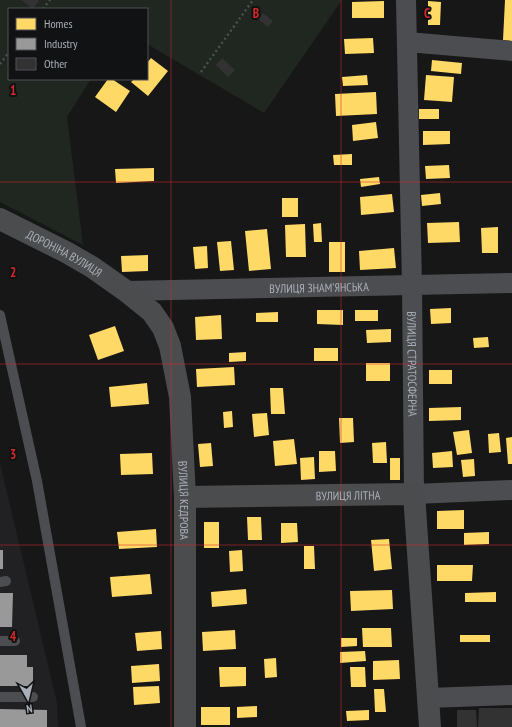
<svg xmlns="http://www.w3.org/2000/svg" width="512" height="727" font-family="'PT Sans Narrow',sans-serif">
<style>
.built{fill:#212124}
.green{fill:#202620}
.homes{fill:#ffd966}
.industry{fill:#999}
.building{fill:#323233}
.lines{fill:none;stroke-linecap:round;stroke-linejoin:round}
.path{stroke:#4d4f52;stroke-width:2.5;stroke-dasharray:2 3;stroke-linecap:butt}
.lane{stroke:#4c4d50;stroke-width:10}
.street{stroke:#4c4d50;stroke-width:20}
.secondary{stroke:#4b4c4e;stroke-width:22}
.grid{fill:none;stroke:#d62828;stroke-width:1;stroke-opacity:0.55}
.labels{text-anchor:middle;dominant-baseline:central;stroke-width:4;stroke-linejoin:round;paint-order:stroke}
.street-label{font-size:12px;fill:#a9afb8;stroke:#111214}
.grid-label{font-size:13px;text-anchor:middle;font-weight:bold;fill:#d62828;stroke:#111214;stroke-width:4;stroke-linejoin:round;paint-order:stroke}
</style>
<rect width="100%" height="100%" fill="#171718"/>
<path class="built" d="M0,463L57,703L58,727H0Z"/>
<path class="green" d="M0,0H342L264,113L147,44V9H9V79H91L67,117L83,245L0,202Z"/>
<path class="homes" d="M505,0H512V41L503,40Z
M384,1V18H352V2Z
M428,1L441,2L440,25H428Z
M373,38L374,53L345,54L344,39Z
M151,58L168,71L148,96L131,82L134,79H147V63Z
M432,60L462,63L461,74L431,71Z
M367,75L368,85L343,86L342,77Z
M426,75L454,77L452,102L424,100Z
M108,79H112L130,91L116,112L95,97Z
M376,92L377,114L336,116L335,94Z
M419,109H439V119H419Z
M376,122L378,138L353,141L352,125Z
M423,131H450V144L423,145Z
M352,154V165H334L333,155Z
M449,165L450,178L426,179L425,166Z
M154,168V181L116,183L115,169Z
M379,177L380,184L361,187L360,179Z
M440,193L441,204L422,206L421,195Z
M392,194L394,212L361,215L360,197Z
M282,198H298V217H282Z
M459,222L460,242L428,243L427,223Z
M321,223L322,242H314L313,224Z
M305,224L306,257H286L285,225Z
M498,227V253H482L481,228Z
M267,229L271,269L249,271L245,231Z
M231,241L234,270L220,271L217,242Z
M329,242H345V272H329Z
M207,246L208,268L195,269L193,247Z
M394,248L396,268L360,270L359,251Z
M148,255V271L122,272L121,256Z
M451,308V323L431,324L430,309Z
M317,310H343V325L317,324Z
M355,310H378V321H355Z
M278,312V322H256V313Z
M221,315L222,339L196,340L195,317Z
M115,326L124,351L98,360L89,335Z
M391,329V342L367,343L366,330Z
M488,337L489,347L474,348L473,338Z
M314,348H338V361H314Z
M246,352V361L229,362V353Z
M366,363H390V381H366Z
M234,367L235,385L197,387L196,369Z
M429,370H452V384H429Z
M147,383L149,404L111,407L109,387Z
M270,388H283L285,414H271Z
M461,407V420L429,421V408Z
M232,411L233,427L224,428L223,412Z
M267,413L269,435L254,437L252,414Z
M339,418H353L354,442L340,443Z
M469,430L472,453L457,455L453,432Z
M499,433L501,452L489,453L488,434Z
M512,437V464H508L506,438Z
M294,439L297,464L275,466L273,441Z
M386,442L387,463H373L372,443Z
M211,443L213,466L200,467L198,444Z
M319,451H335L336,471L319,472Z
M452,451L453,467L433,468L432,453Z
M152,453L153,474L121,475L120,454Z
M314,457L315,479L301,480L300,458Z
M390,458H400V480H390Z
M474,459L475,476L463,477L461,460Z
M464,510V529H437V511Z
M247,517H261L262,540H248Z
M204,522H219V548H204Z
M281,523H297L298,542L281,543Z
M156,529L157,547L119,549L117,532Z
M489,532V544L464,545V533Z
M389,539L392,569L374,571L371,540Z
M304,546H314L315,569H304Z
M242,550L243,571L230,572L229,551Z
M437,565H473L472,581H437Z
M150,574L152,594L112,597L110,577Z
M246,589L247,604L212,607L211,592Z
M392,590L393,609L351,611L350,591Z
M496,592V602H465V593Z
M362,628H391L392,647H363Z
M235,630L236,649L203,651L202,632Z
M161,631L162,649L137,651L135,633Z
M460,635H490V642H460Z
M341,638H357V646L341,647Z
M365,651L366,661L340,663V652Z
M276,658L277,677L265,678L264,659Z
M399,660L400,679L373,680V661Z
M159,664L160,681L132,683L131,666Z
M219,667H246V686L220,687Z
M350,667H365L366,687H351Z
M159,686L160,703L134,705L133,687Z
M374,689H384L386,712H375Z
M257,706V717L237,718V707Z
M201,707H230V725H201Z
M369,710V720L347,721L346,711Z"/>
<path class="industry" d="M0,550H3V569H0Z
M0,593H13L12,627H0Z
M0,655H27V667H33V686H0Z
M0,709L47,710V727H0Z"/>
<path class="building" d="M21,0H38L39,1L33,9Z
M263,13L273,21L268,27L258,19Z
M222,58L235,70L228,77L216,65Z
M479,708H512V727H478Z
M457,710H476L477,727H457Z"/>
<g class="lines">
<path class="path" d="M43,9L50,0
M0,64L9,52
M201,72L253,0"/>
<path class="lane" d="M0,315L37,481L81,727
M0,582L6,581
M0,641H15
M0,697H33"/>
<g class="street">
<path id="s1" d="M406,0L412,286L414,494L512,490"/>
<path d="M407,42L512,51"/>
<path id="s2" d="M126,291L512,283"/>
<path d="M428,698L512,695"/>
</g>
<g class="secondary">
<path id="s3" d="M0,219L66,252L92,267L126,291L152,312L163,328L170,346L180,397L185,497V727"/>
<path id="s4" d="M185,497L414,494L430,727"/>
</g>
</g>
<path class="grid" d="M171,0V727M341,0V727M0,182H512M0,364H512M0,545H512"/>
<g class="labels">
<g class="street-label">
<text stroke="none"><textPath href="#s3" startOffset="73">ДОРОНІНА ВУЛИЦЯ</textPath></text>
<text stroke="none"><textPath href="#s2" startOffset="193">ВУЛИЦЯ ЗНАМ’ЯНСЬКА</textPath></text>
<text stroke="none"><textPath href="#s1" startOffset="364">ВУЛИЦЯ СТРАТОСФЕРНА</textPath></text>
<text stroke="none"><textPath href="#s4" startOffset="163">ВУЛИЦЯ ЛІТНА</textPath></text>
<text stroke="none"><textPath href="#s3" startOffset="373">ВУЛИЦЯ КЕДРОВА</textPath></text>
</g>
</g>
<g class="grid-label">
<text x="256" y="18">B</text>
<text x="427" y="18">C</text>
<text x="13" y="95">1</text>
<text x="13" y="277">2</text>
<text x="13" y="459">3</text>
<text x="13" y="641">4</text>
</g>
<rect x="8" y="8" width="140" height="72" fill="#111214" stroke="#4e5156"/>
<rect x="16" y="18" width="20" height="12" fill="#ffd966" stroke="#4e5156"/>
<text x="44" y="28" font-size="12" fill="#a9afb8">Homes</text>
<rect x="16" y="38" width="20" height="12" fill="#999999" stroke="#4e5156"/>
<text x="44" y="48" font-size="12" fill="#a9afb8">Industry</text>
<rect x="16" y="58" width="20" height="12" fill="#323233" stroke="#4e5156"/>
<text x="44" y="68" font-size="12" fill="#a9afb8">Other</text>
<g transform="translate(28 699) rotate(172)" stroke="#111214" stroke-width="3" paint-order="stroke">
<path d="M0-3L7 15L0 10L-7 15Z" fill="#a9afb8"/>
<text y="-6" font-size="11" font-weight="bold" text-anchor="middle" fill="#a9afb8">N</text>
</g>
</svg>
